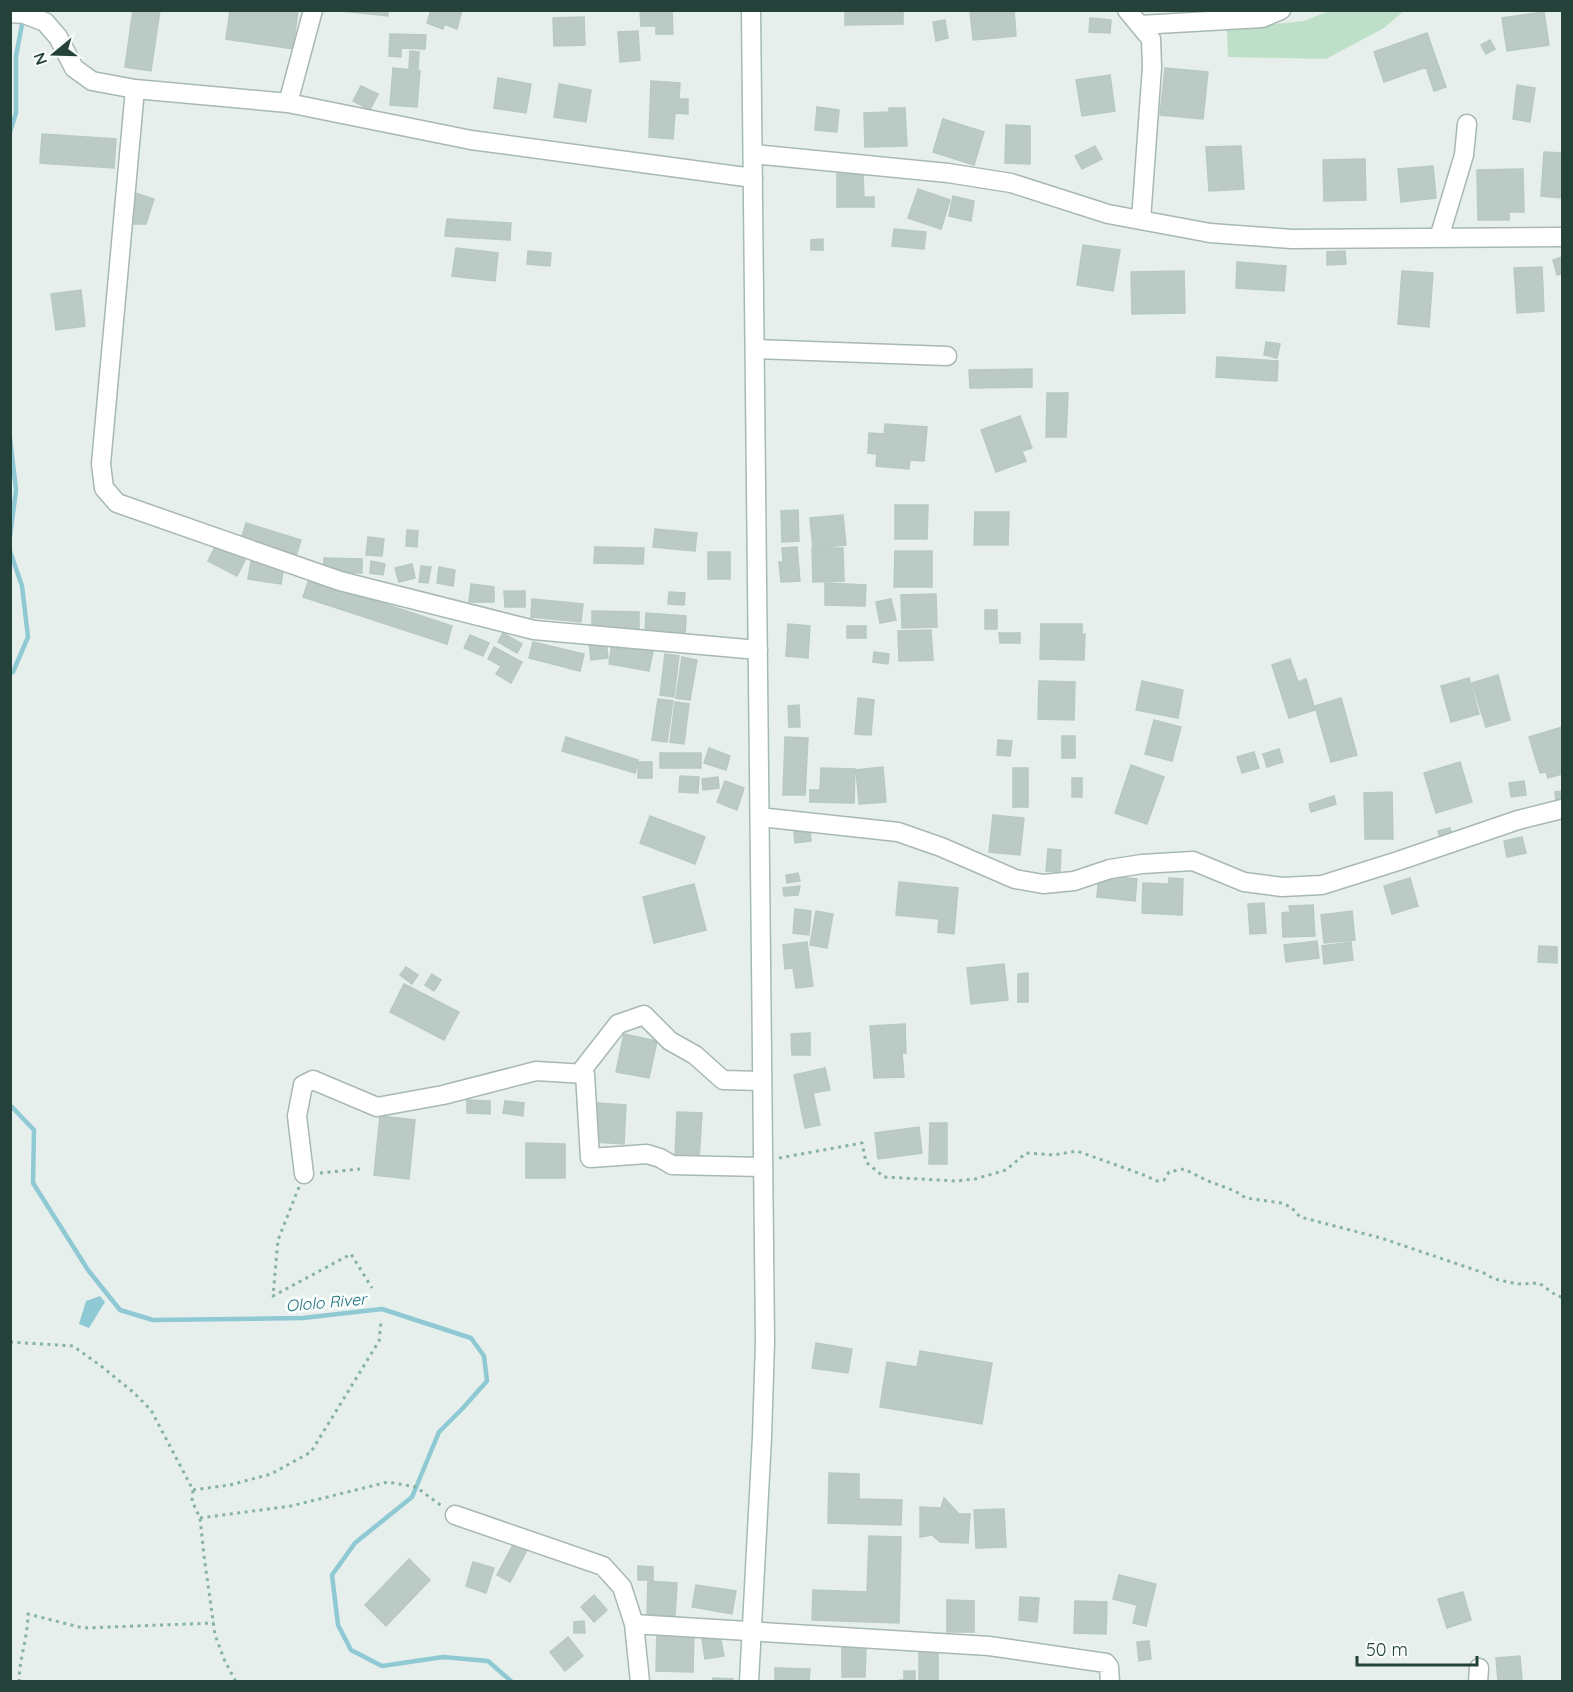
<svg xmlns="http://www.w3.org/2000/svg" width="1573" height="1692" font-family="Quicksand,sans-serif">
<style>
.green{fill:#bfe0c8}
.water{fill:#8ec9d4}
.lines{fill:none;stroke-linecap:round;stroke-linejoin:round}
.stream{stroke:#8ec9d4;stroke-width:4.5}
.building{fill:#bbcac4;stroke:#b8c9c2;stroke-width:1.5}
.street-casing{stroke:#a8b8b2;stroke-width:21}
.secondary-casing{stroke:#a4bbb3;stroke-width:21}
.path{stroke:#86b3a5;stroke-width:3;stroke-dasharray:3 4.5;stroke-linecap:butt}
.street{stroke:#fff;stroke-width:18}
.secondary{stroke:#fff;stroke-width:18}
.labels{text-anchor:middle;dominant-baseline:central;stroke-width:6;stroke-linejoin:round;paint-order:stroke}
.water-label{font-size:16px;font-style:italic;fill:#1c6f80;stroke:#f7fbf9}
</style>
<rect width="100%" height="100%" fill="#e6efeb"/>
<path class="green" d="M1329,11H1404L1384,28L1326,59L1228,57L1227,29L1304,21Z"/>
<path class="water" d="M100,1296L105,1302L89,1328L79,1324L86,1301Z"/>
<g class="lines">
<path class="stream" d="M10,132L16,113V56L23,19
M10,438L16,490L10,536
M10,551L22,586L28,637L13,672L10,674
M10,1107H12L34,1130L33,1183L88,1270L120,1310L153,1320L303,1318L382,1309L471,1338L484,1356L487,1381L462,1409L439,1432L412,1497L355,1543L332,1575L338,1625L351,1650L382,1666L443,1657L488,1661L512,1682"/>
</g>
<path class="building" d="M133,10H160L151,71L125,67Z
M230,10H298L293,49L226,39Z
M332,10H388V16Z
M431,10H462L457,29L444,24L443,29L427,23Z
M640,10H672L673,34H656V26H641Z
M845,10H903V24L845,25Z
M970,10H1014L1016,36L973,40Z
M1544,12L1549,45L1507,51L1502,18Z
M584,17L585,45L554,46L553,18Z
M1090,18L1111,20L1110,33L1089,32Z
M945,20L948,38L936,41L933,22Z
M638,31L640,60L620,62L618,32Z
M1427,33L1446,87L1434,91L1426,67L1384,82L1374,52Z
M390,34L426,35L425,49L401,48V57L389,56Z
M1490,40L1495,49L1486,54L1481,45Z
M410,51L419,52L418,69L409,68Z
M393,68L420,71L417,107L390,105Z
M1165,68L1208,72L1203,119L1160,115Z
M1110,75L1115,111L1082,116L1076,80Z
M498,78L531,84L526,113L494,108Z
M651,81L680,83L679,99H688V114L675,113L673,139L649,137Z
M559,84L591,90L586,122L554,117Z
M1517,85L1535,88L1530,122L1513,119Z
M361,86L378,94L370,110L353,101Z
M817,107L839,110L837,132L815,130Z
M889,108H905L907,146L865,147L864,113L889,112Z
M943,119L984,132L974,165L933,152Z
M1006,125L1030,126V164L1005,163Z
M42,134L116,139L114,168L40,163Z
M1095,146L1102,159L1082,169L1075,156Z
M1241,146L1244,189L1209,191L1206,147Z
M1544,152L1562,153V198L1541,196Z
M1365,159L1366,200L1324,201L1323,160Z
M1433,166L1436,198L1401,202L1398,169Z
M1523,169L1524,212H1509V220H1478L1477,170Z
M837,174H863L864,197H874V207H837Z
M918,189L950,200L941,229L908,218Z
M132,192L154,199L146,224H132Z
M953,196L974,201L971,221L949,216Z
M447,219L511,223L510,240L445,236Z
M894,229L926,232L924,249L892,246Z
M823,239V250H811V240Z
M1083,245L1120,250L1113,291L1077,285Z
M456,248L498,253L495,281L452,276Z
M528,251L551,253L550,266L527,264Z
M1345,251L1346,264L1327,265V252Z
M1562,257V274L1557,275L1553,260Z
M1237,262L1286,266L1284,291L1236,288Z
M1542,267L1544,311L1517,313L1514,268Z
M1184,271L1185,313L1132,314L1131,272Z
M1402,271L1433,273L1429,327L1398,324Z
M81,290L85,326L56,330L51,294Z
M1266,342L1280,344L1277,358L1264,355Z
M1217,357L1278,361L1277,381L1216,377Z
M1032,369V387L970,388L969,370Z
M1047,393H1068L1066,437H1046Z
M1020,416L1032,448L1022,451L1026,461L996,472L981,430Z
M885,424L927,427L924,461L910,460L909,469L876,466L877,454L868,453L869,433L884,434Z
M895,505H928L927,539H895Z
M798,510L799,541L782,542L781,511Z
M975,512H1009L1008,545H974Z
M843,515L846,545L813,548L810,518Z
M246,523L301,540L296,556L241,539Z
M655,529L697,533L695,551L653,547Z
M407,530L418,531L417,547L406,546Z
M368,537L384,539L382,556L366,555Z
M215,547L229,554L233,547L248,554L237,576L208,561Z
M595,547L644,548L643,564L594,563Z
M797,547L800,581L781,582L779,562H783L782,548Z
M812,548H843L844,581L813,582Z
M895,551H932V587H894Z
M708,552H730V579H708Z
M324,558L362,559V573L324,572Z
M251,561L284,566L281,584L248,579Z
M371,561L385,564L383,575L370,573Z
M412,564L415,578L399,582L395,568Z
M421,566L431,567L428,583L419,582Z
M439,567L455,570L453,586L437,583Z
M309,579L452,626L447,644L303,597Z
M825,583L866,585L865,606L825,605Z
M471,584L494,587V602H469Z
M504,591H525V607H505Z
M669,592L685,593L684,605L668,604Z
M936,594L937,627L902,628L901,595Z
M532,599L583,604L581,622L531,617Z
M891,599L896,620L880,623L876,602Z
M985,610H997V629H985Z
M592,611L639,612V629L592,628Z
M646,613L686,616L685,636L645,634Z
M788,624L810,626L808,658L786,656Z
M1041,624H1082V634H1085L1084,660L1040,659Z
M847,626H866V638H847Z
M931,630L933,660L899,661L898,631Z
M503,633L522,644L517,653L498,642Z
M999,633H1020V643H1000Z
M470,635L489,643L483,656L464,648Z
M606,641L608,658L591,660L589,643Z
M533,642L584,654L580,671L529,658Z
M612,644L653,651L649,671L609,664Z
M494,647L522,662L511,683L496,674L501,666L488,659Z
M874,652L889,654L888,664L873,662Z
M665,654L679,656L674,697L660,695Z
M682,657L697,660L690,700L676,698Z
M1290,659L1298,682L1306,679L1315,710L1289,718L1272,665Z
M1498,675L1510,720L1486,727L1472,683Z
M1469,678L1479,714L1451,722L1441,686Z
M1039,681L1075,682L1074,720L1038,719Z
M1142,681L1183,690L1178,718L1136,710Z
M858,698L874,700L871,735L855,734Z
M1341,698L1357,755L1331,762L1315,706Z
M658,699L673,701L667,742L652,740Z
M675,702L689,704L684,744L670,742Z
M799,705L800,727H789L788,706Z
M1154,720L1181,727L1172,761L1145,754Z
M1562,727V774L1548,778L1546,772L1540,773L1529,737Z
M1062,736H1075V758H1062Z
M566,737L638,760L635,773L562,751Z
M785,737L808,738L805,795H783Z
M998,740L1012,741L1010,756L997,755Z
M709,748L730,756L726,770L704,763Z
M1279,749L1283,762L1267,767L1263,754Z
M1254,752L1259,768L1242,773L1237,757Z
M660,753H701V768H660Z
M638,762H652V778H638Z
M1460,762L1472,802L1436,813L1424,773Z
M1131,765L1164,777L1147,824L1115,813Z
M883,767L886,802L859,804L856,770Z
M821,768L855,769L854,803L810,802V790H820Z
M1013,768H1028V807H1013Z
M680,776L699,777L698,793L679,792Z
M718,777L719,788L703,790L702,779Z
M1072,778H1082V797H1072Z
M725,781L744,788L737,810L717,802Z
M1524,781L1526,795L1511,797L1509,783Z
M1562,791V803H1556L1555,792Z
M1392,792L1393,839H1365L1364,793Z
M1334,796L1336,804L1311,812L1309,804Z
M993,815L1024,818L1020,855L989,852Z
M650,816L705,837L695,864L640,843Z
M1450,828L1453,838L1441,841L1438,831Z
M810,830L811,841L795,843L794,832Z
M1522,837L1526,853L1507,857L1504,841Z
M1048,849L1061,850L1060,872L1046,871Z
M798,873L800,881L787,883L786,875Z
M1099,875L1137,879L1135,901L1097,897Z
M1169,878L1183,879L1182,915L1142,913L1143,883L1169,884Z
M1410,878L1418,906L1392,914L1384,886Z
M899,882L958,888L954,934L938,932L939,919L896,915Z
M694,884L706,930L654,943L643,897Z
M800,886L798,895L784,896L783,888Z
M1264,903L1266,933L1250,934L1248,904Z
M1313,905L1315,936L1283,937L1282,913L1290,912L1289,906Z
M795,909L811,911L809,935L793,933Z
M816,911L833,914L827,948L810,945Z
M1352,911L1355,940L1324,943L1321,915Z
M1317,941L1319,958L1286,962L1284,945Z
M807,942L813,986L796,988L793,968L785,969L783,945Z
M1351,942L1353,960L1324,964L1322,946Z
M1539,946L1557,947V963L1538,962Z
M1004,964L1008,1000L971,1004L967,968Z
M406,967L418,975L412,984L400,975Z
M1028,973V1002H1018V974Z
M432,974L441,980L434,991L425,985Z
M404,984L459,1012L444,1040L390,1012Z
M905,1024L906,1053H902L904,1077L874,1078L870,1026Z
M810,1033V1055H792L791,1034Z
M624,1034L657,1041L649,1078L616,1072Z
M825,1068L830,1090L813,1093L820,1125L805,1128L794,1075Z
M467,1100L490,1101V1114L467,1113Z
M505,1101L524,1103L523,1116L503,1113Z
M597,1103L626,1105L624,1144L595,1142Z
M677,1112L702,1113L699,1159L675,1157Z
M380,1116L415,1120L409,1179L374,1175Z
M930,1123H947V1164H929Z
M919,1127L922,1153L878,1159L875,1133Z
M526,1143L565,1144V1178H526Z
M816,1343L852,1349L848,1373L812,1368Z
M920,1351L992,1363L982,1424L880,1407L887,1362L917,1367Z
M829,1473L859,1474V1499L902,1500L901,1525L828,1523Z
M944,1498L959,1514H970L968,1543L940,1542L932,1535L920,1537V1507L941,1508Z
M1004,1509L1006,1547L976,1548L974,1510Z
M869,1536L901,1537L899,1623L812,1620L813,1590L867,1592Z
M514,1543L527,1550L510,1582L497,1575Z
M409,1559L430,1580L386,1626L365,1605Z
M473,1562L494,1568L486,1593L466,1586Z
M638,1566L653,1567V1580H638Z
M1119,1575L1156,1584L1146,1626L1133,1623L1137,1605L1113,1599Z
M648,1581L677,1583L675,1616L647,1614Z
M696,1585L736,1591L732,1614L692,1607Z
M1463,1592L1471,1620L1447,1628L1438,1599Z
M594,1595L607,1610L594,1622L581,1607Z
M1020,1597L1039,1598L1037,1622L1019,1620Z
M947,1600L974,1601V1632H947Z
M1075,1601L1107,1602L1106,1634L1074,1633Z
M584,1621L585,1633H574V1622Z
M657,1631L694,1632L693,1672L656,1671Z
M720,1635L724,1656L705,1659L702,1639Z
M568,1637L583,1656L565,1671L550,1652Z
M1149,1641L1151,1659L1139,1661L1137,1642Z
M842,1645L866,1646L865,1677H842Z
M919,1650L938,1651V1682H919Z
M1520,1656L1522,1679L1498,1681L1496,1658Z
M775,1668L810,1669L809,1682H775Z
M904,1671H915V1682H900V1680H904Z
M713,1678L733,1679V1682H713Z"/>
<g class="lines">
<g class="street-casing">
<path id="street" d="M1127,10L1151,39L1152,67L1141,220
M10,13L24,14L45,22L58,37L74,68L92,81L135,89L288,103L471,140L753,178
M1140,25L1262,18L1281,10
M135,89L101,464L104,488L117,503L340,581L534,630L758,650
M288,103L313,10
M753,154L948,173L1011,183L1108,214L1210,233L1292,239L1562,237
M1439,238L1464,155L1467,124
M755,349L947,356
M760,817L898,832L941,847L1015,879L1043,884L1074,881L1110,869L1142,864L1193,861L1244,882L1282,887L1322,885L1398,861L1518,820L1562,809
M579,1074L618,1024L644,1015L670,1041L695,1055L723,1080L762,1081
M304,1174L297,1116L303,1085L313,1080L377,1107L443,1095L536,1071L585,1074L590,1158L647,1154L660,1158L672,1165L763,1167
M455,1515L603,1566L622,1587L634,1624L640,1682
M634,1624L989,1646L1106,1663L1109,1667L1110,1682
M1478,1682L1479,1668"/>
</g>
<g class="secondary-casing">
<path id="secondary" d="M749,1682L762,1437L765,1342L751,10"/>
</g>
<path class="path" d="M779,1158L862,1143L866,1162L884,1177L956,1181L975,1179L1006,1170L1026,1153L1054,1155L1077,1151L1144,1175L1157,1181L1164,1180L1169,1172L1184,1169L1208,1181L1235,1191L1246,1198L1281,1203L1291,1207L1300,1217L1381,1238L1484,1273L1494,1279L1518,1284L1539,1283L1557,1296L1562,1297
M320,1173L360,1169
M299,1187L278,1240L273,1296L351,1254L372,1288
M10,1342L73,1346L101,1366L133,1392L151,1410L193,1490L192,1501L200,1518L204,1556L215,1635L224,1659L236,1682
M193,1490L230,1485L271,1474L311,1452L379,1341L381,1322
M200,1518L291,1506L388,1482L416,1487L443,1507
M19,1682C19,1659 28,1637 28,1614L83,1628L214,1623"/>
<use href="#street" class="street"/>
<use href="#secondary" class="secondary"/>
</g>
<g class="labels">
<g class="water-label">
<text transform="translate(326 1302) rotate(-5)">Ololo River</text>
</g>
</g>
<rect width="1573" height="1692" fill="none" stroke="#24423a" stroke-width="24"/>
<g transform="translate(54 54) rotate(251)" stroke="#f7fbf9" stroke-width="4.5" paint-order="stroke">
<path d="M0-4.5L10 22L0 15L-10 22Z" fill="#24423a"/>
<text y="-9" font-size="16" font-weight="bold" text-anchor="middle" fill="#24423a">N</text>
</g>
<path d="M1357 1656v9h120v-9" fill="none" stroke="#24423a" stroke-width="3"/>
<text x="1366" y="1656" font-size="18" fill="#24423a" stroke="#f7fbf9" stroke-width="4.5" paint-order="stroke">50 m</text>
</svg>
